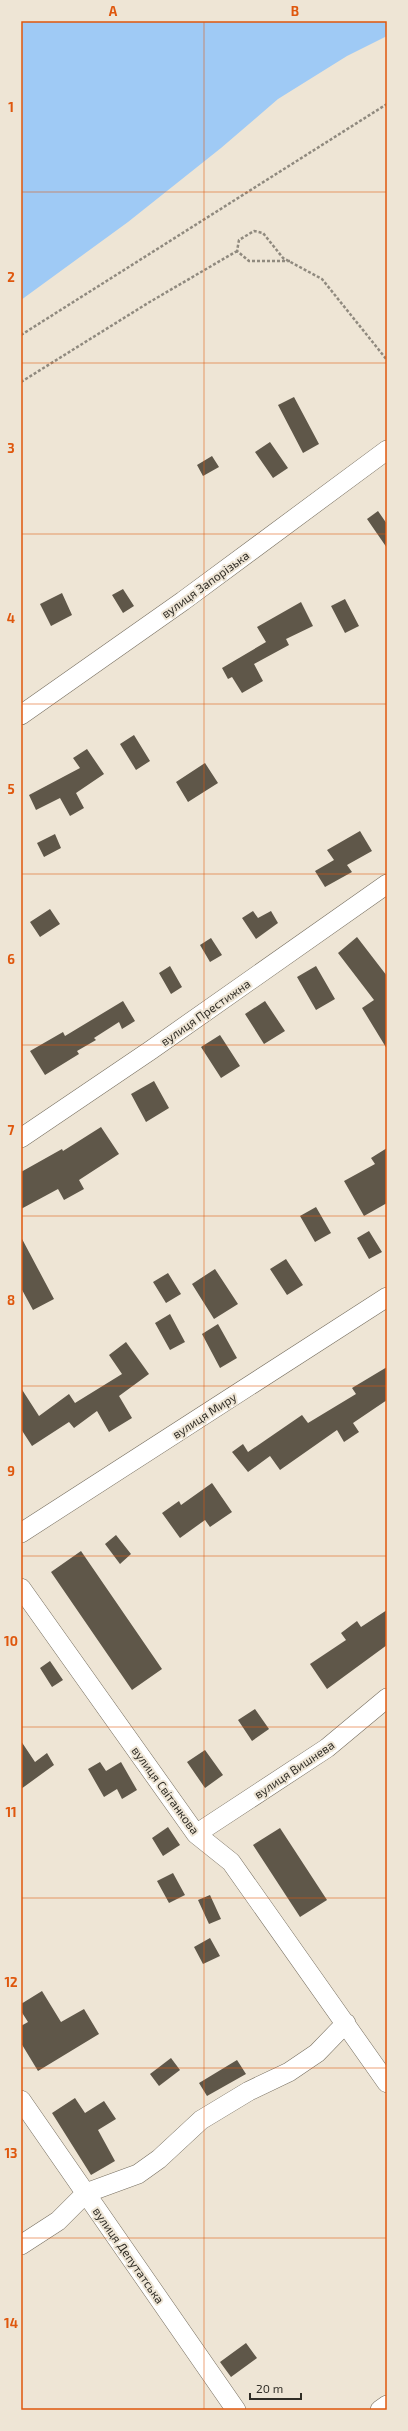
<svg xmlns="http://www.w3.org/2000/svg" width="408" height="2431" font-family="'Exo 2',sans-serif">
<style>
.water{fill:#9fcaf5}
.building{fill:#5f5749}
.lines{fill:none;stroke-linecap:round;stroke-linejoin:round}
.minor-casing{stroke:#776f60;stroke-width:20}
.path{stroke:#908a7f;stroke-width:2.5;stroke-dasharray:3 2;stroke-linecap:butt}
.minor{stroke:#fff;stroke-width:19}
.grid{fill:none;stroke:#df570d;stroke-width:1;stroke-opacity:0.55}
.labels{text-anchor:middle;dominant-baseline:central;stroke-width:4;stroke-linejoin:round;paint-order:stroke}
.street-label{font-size:12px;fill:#302d26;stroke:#eee5d5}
.neatline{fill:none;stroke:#df570d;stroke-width:1.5}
.grid-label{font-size:13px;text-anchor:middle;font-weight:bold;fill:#df570d}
</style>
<rect width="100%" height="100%" fill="#eee5d5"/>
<path class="water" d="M21,21H387V36L347,56L278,99L221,148L128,222L21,300Z"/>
<path class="building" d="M294,397L319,444L303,453L278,405Z
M270,442L288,468L273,478L255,452Z
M212,456L219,467L203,476L197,465Z
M378,511L387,524V548L367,519Z
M123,589L134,606L123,613L112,595Z
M62,593L72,615L51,626L40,604Z
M345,599L359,626L345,633L331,606Z
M301,602L313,626L286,639L289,645L254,664L263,681L242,693L232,677L228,679L222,668L266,642L257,627Z
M134,735L150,761L136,770L120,744Z
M87,749L104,774L76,793L84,808L70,816L60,798L36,810L29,795L80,768L73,758Z
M205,763L218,783L188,802L176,782Z
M360,831L372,851L347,865L352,872L325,887L315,871L334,860L327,850Z
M55,834L61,848L44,857L37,843Z
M50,909L60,924L40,937L30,922Z
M253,911L258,918L271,911L278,923L256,939L242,918Z
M357,937L387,976V1049L362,1008L374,1000L338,953Z
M211,938L222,955L210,962L200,945Z
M170,966L182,987L171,994L159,973Z
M316,966L335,999L316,1010L297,977Z
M123,1001L135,1021L122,1029L119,1022L94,1038L96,1040L77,1051L79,1054L45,1075L30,1051L63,1032L65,1036Z
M265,1001L285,1031L264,1044L245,1014Z
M220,1035L240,1066L221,1078L201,1047Z
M154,1081L169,1108L146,1122L131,1094Z
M101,1127L119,1154L79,1180L84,1189L64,1200L58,1189L21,1209V1172L62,1149L63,1151Z
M387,1148V1203L364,1216L344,1181L375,1164L371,1158Z
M316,1207L331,1233L315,1242L300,1216Z
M369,1231L382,1252L369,1259L357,1238Z
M21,1237L54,1299L33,1310L21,1288Z
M286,1259L303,1285L287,1295L270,1269Z
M215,1269L238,1304L214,1319L192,1284Z
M168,1273L181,1294L166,1303L153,1282Z
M170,1314L185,1342L170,1350L155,1323Z
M218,1324L237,1358L220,1368L202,1334Z
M126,1342L149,1374L119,1396L132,1418L109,1432L97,1411L74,1428L69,1422L32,1446L21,1429V1388L39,1416L69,1394L75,1403L122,1374L109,1355Z
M387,1367V1400L353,1423L359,1432L344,1442L337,1430L280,1470L270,1456L248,1472L232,1452L243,1444L248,1452L302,1415L308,1423L356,1394L352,1388Z
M212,1483L232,1512L210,1527L205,1520L180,1538L162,1513L179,1501L181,1505Z
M116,1535L131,1554L120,1564L105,1544Z
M81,1551L162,1669L132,1690L51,1572Z
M387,1610V1645L327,1689L310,1664L346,1640L341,1633L357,1621L361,1627Z
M50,1661L63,1680L52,1687L40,1668Z
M255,1709L269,1729L252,1741L238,1720Z
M21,1741L35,1762L47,1753L54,1765L21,1789Z
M205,1750L223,1775L205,1788L187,1762Z
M100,1762L106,1771L121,1762L137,1790L122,1799L117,1789L104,1797L88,1769Z
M168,1827L180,1845L163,1856L152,1838Z
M280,1828L327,1900L300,1917L253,1845Z
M173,1873L185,1895L169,1903L157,1881Z
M210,1895L221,1919L209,1924L198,1900Z
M210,1938L220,1956L203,1964L194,1947Z
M42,1991L61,2022L84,2009L99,2034L38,2071L21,2043V2026L28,2022L21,2011V2004Z
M171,2058L180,2070L159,2086L150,2074Z
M237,2060L246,2074L207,2096L199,2083Z
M75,2098L85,2113L104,2101L116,2119L98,2130L115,2161L91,2175L52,2113Z
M246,2343L257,2358L231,2377L220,2362Z"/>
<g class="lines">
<g class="minor-casing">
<path id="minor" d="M21,715L183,601L387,450
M21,1138L151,1050L387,884
M21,1533L387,1297
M21,1588L196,1834L231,1862L387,2083
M196,1834L327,1748L387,1698
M21,2100L236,2410
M21,2245L58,2221L86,2193L138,2174L159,2159L201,2120L249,2091L289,2072L317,2053L346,2023
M380,2410L387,2405"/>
</g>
<path class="path" d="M290,261H249L237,251L239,240L254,231L263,233L283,258L322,279L387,360
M21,335L387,104
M21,382L148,303L237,251"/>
<use href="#minor" class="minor"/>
</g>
<path class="grid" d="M204,21V2410M21,192H387M21,363H387M21,534H387M21,704H387M21,874H387M21,1045H387M21,1216H387M21,1386H387M21,1556H387M21,1727H387M21,1898H387M21,2068H387M21,2238H387"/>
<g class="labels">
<g class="street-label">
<text transform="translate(205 584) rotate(-36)">вулиця Запорізька</text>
<text transform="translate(205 1012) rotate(-35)">вулиця Престижна</text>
<text transform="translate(204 1415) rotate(-33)">вулиця Миру</text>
<text transform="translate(294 1769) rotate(-34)">вулиця Вишнева</text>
<text transform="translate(166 1790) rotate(54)">вулиця Світанкова</text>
<text transform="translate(129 2255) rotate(55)">вулиця Депутатська</text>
</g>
</g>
<rect width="408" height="2431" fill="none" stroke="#eee5d5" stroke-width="44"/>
<path d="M250 2393v6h51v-6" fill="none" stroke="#302d26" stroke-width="2"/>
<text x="256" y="2393" font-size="12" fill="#302d26" stroke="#eee5d5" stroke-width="3" paint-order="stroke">20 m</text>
<rect x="22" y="22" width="364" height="2387" class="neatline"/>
<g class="grid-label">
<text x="113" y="16">A</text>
<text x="295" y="16">B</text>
<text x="11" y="112">1</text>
<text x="11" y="282">2</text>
<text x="11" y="453">3</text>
<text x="11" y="623">4</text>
<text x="11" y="794">5</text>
<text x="11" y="964">6</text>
<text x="11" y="1135">7</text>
<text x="11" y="1305">8</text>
<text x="11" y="1476">9</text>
<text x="11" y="1646">10</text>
<text x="11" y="1817">11</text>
<text x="11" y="1987">12</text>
<text x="11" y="2158">13</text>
<text x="11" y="2328">14</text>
</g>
</svg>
